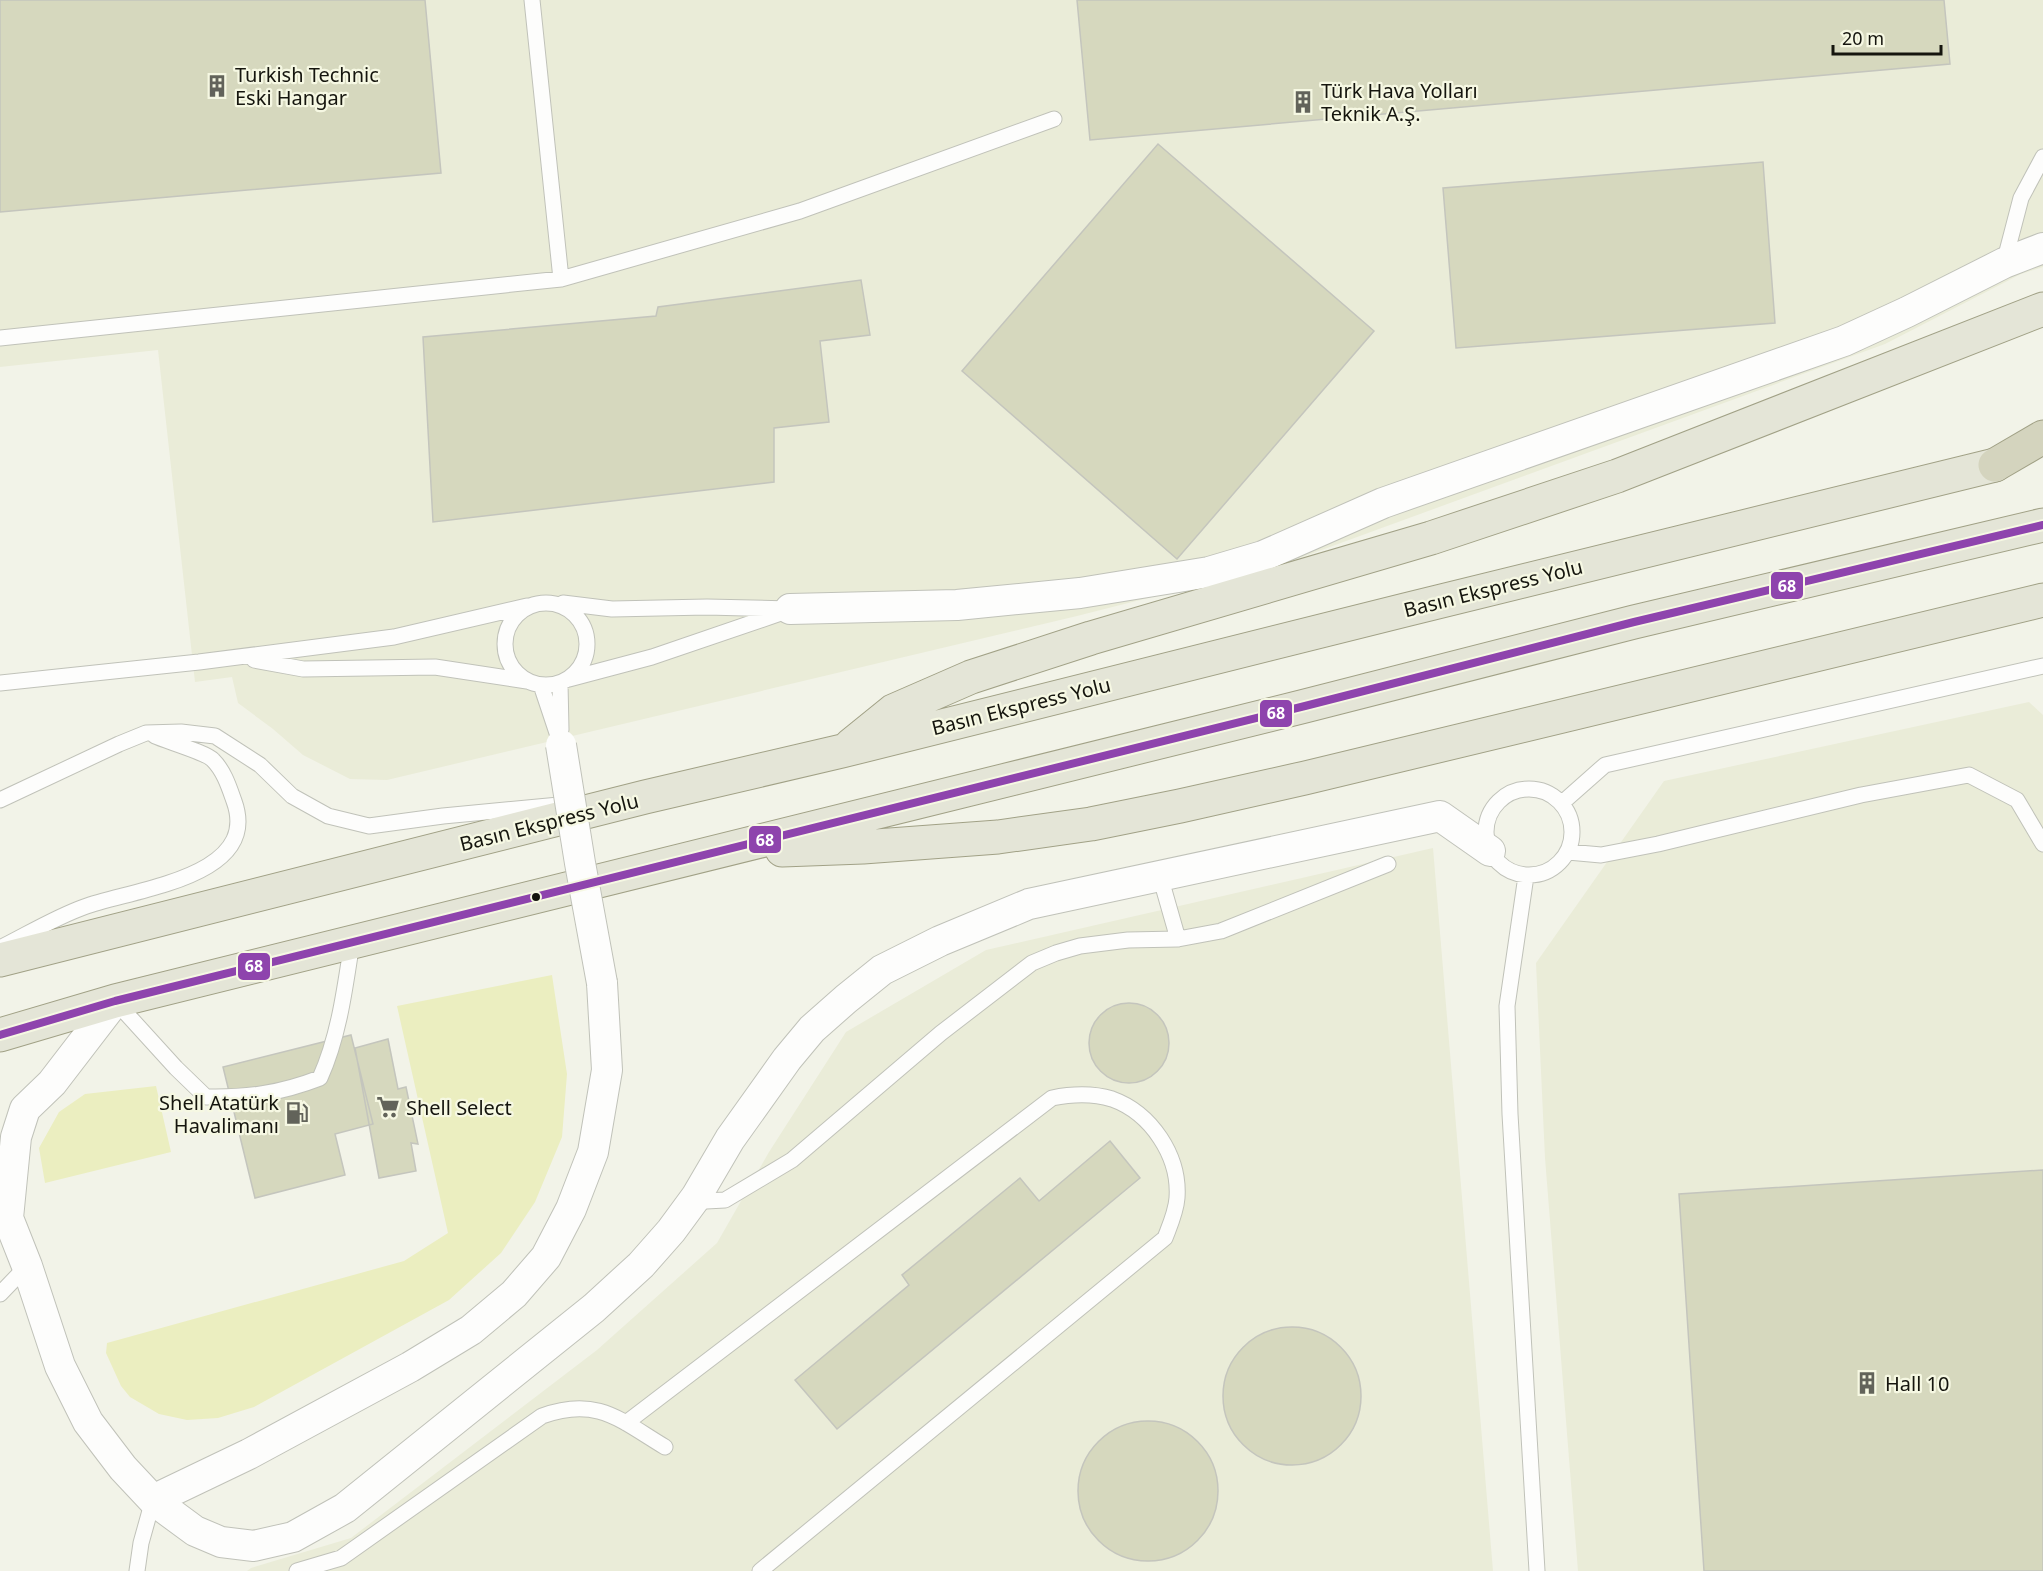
<svg xmlns="http://www.w3.org/2000/svg" width="2043" height="1571" font-family="'Noto Sans',sans-serif">
<style>
.built{fill:#eaecd8}
.green{fill:#ebeec0}
.building{fill:#d6d8be;stroke:#c4c5bd;stroke-width:1.5}
.lines{fill:none;stroke-linecap:round;stroke-linejoin:round}
.service-casing{stroke:#c0c2b9;stroke-width:17}
.minor-casing{stroke:#c0c2b9;stroke-width:32}
.primary-casing{stroke:#a1a186;stroke-width:35}
.motorway-casing{stroke:#a1a186;stroke-width:35}
.service{stroke:#fdfdfc;stroke-width:15}
.minor{stroke:#fdfdfc;stroke-width:30}
.primary{stroke:#e4e5d7;stroke-width:33}
.motorway{stroke:#d4d4be;stroke-width:33}
.minor-bridge-casing{stroke:#c0c2b9;stroke-width:32;stroke-linecap:butt}
.minor-bridge{stroke:#fdfdfc;stroke-width:30}
.bus-1-casing{stroke:#f6f8e3;stroke-width:12}
.bus-1{stroke:#8e44ad;stroke-width:8}
.bus-dot{fill:#15150e;stroke:#f6f8e3;stroke-width:2}
.labels{text-anchor:middle;dominant-baseline:central;stroke-width:4.5;stroke-linejoin:round;paint-order:stroke}
.poi-label{font-size:20px;fill:#15150e;stroke:#f6f8e3;text-anchor:start}
.street-label{font-size:20px;fill:#15150e;stroke:#f6f8e3}
.line-badge{stroke:#f6f8e3;stroke-width:2}
.badge-label{font-size:16px;text-anchor:middle;font-weight:bold;fill:#fff}
</style>
<rect width="100%" height="100%" fill="#f2f3e8"/>
<path class="built" d="M0,0H2043V267L2021,274L1885,344L1286,563L1077,616L387,780L350,779L303,755L273,729L238,703L232,677L195,682L158,350L0,367Z
M2029,702L2043,715V1571H1578L1545,1158L1536,963L1664,781Z
M1433,848L1493,1571H247L251,1568L351,1538L597,1350L717,1243L769,1152L846,1032L986,950Z"/>
<path class="green" d="M552,975L567,1074L562,1137L535,1202L501,1253L449,1300L254,1407L218,1418L187,1420L159,1414L130,1397L121,1386L106,1353L107,1343L404,1261L448,1233L397,1006Z
M156,1086L171,1152L45,1183L39,1148L59,1112L85,1094Z"/>
<path class="building" d="M0,0H425L441,173L0,212Z
M1077,0H1944L1950,64L1090,140Z
M1158,144L1374,331L1177,559L962,371Z
M1763,162L1775,323L1456,348L1443,188Z
M861,280L870,335L820,341L829,422L774,428V482L433,522L423,337L656,316L658,307Z
M1089 1043a40 40 0 1 1 80 0a40 40 0 1 1-80 0Z
M351,1035L373,1124L335,1134L345,1175L255,1198L223,1067Z
M388,1039L398,1089L406,1087L418,1144L411,1143L416,1171L379,1178L355,1048Z
M1110,1141L1140,1178L837,1429L795,1380L909,1285L902,1275L1020,1178L1039,1201Z
M2043,1170V1571H1704L1679,1194Z
M1223 1396a69 69 0 1 1 138 0a69 69 0 1 1-138 0Z
M1078 1491a70 70 0 1 1 140 0a70 70 0 1 1-140 0Z"/>
<g class="lines">
<g class="service-casing">
<path id="service" d="M532,0L561,279
M2004,263L2021,198L2043,157
M0,338L561,279L800,211L1054,119
M505 644a41 41 0 1 1 82 0a41 41 0 1 1-82 0Z
M563,603L612,609L707,607L790,609
M254,660L303,669L435,667L527,681
M569,679L652,657L781,613
M0,683L199,662L394,637L527,606
M560,683L561,730
M541,685L561,745
M1486 832a43 43 0 1 1 86 0a43 43 0 1 1-86 0Z
M0,800L119,744L146,733L181,732L215,736L260,765L292,796L328,816L369,826L443,816L559,805
M1562,803L1605,765L2043,666
M1568,852L1601,855L1658,844L1861,795L1969,775L2017,800L2043,844
M1160,876L1178,939
M1526,876L1507,1006L1510,1114L1537,1571
M2,947C28,934 56,917 84,907C132,889 262,878 234,801C229,787 224,771 213,760C207,753 166,741 155,736
M115,1001L176,1068L206,1097C248,1098 281,1093 320,1078C339,1036 345,988 352,942
M696,1197L706,1201L725,1200L792,1160L941,1033L1032,963L1056,953L1080,946L1128,940L1178,939L1221,931L1388,864
M0,1294L27,1266
M626,1423L1052,1098C1072,1094 1092,1093 1112,1099C1151,1113 1180,1156 1177,1198C1176,1212 1170,1225 1165,1238L760,1571
M137,1571L141,1543L153,1500
M297,1571L341,1558L542,1416C597,1396 620,1420 665,1447"/>
</g>
<g class="minor-casing">
<path id="minor" d="M790,609L957,605L1080,593L1209,572L1263,556L1383,503L1844,341L1907,312L2004,263L2043,248
M0,1208L8,1218L27,1266L60,1366L88,1422L123,1468L153,1500L195,1531L221,1542L254,1546L293,1537L345,1508L594,1308L641,1265L671,1231L696,1197L730,1139L787,1059L812,1029L846,999L882,970L940,941L1029,904L1440,816L1490,851
M8,1218L16,1137L25,1109L52,1083L115,1001
M153,1500L249,1454L410,1367L471,1330L514,1294L546,1257L571,1209L593,1152L607,1070L602,983"/>
</g>
<g class="primary-casing">
<path id="primary" d="M851,745L893,711L971,677L1091,638L1431,538L1617,476L2043,309
M782,850L863,847L998,837L1091,824L1180,806L1305,778L2043,600
M0,960L645,797L842,751L1405,610L1995,465
M0,1035L115,1001L1305,706L1634,622L2043,525"/>
</g>
<g class="motorway-casing">
<path id="motorway" d="M1995,465L2043,437"/>
</g>
<use href="#service" class="service"/>
<use href="#minor" class="minor"/>
<use href="#primary" class="primary"/>
<use href="#motorway" class="motorway"/>
<g class="minor-bridge-casing">
<path id="minor-bridge" d="M561,745L580,863L602,983"/>
</g>
<use href="#minor-bridge" class="minor-bridge"/>
<g class="bus-1-casing">
<path id="bus-1" d="M0,1035L115,1001L1305,706L1634,622L2043,525"/>
</g>
<use href="#bus-1" class="bus-1"/>
</g>
<defs>
<g id="building-bare" transform="scale(1.8)"><path d="M-4-6H4V6H1V3H-1V6H-4ZM-2.5-4.3h1.7v1.8h-1.7ZM.8-4.3h1.7v1.8H.8ZM-2.5-1h1.7V.8h-1.7ZM.8-1h1.7V.8H.8Z" fill="#62635a" stroke="#f6f8e3" stroke-width="2.5" paint-order="stroke"/></g>
<g id="supermarket-bare" transform="scale(1.8)"><path d="M-6-5.5h2.5l.6 2H6L4.5 2H-2.5L-4.4-4H-6ZM-1.5 3.2a1.3 1.3 0 1 0 .1 0ZM3 3.2a1.3 1.3 0 1 0 .1 0Z" fill="#62635a" stroke="#f6f8e3" stroke-width="2.5" paint-order="stroke"/></g>
<g id="fuel-bare" transform="scale(1.8)"><path d="M-5.5-6h7V0h2V4h1.3V-2.5L3-4.5l.8-.8L6-3V5H2.5V1h-1V6h-7ZM-4.2-4.7v3.2H.2V-4.7Z" fill="#62635a" stroke="#f6f8e3" stroke-width="2.5" paint-order="stroke"/></g>
</defs>
<g fill-rule="evenodd">
<use href="#building-bare" x="217" y="86"/>
<use href="#building-bare" x="1303" y="102"/>
<use href="#supermarket-bare" x="388" y="1107"/>
<use href="#fuel-bare" x="297" y="1113"/>
<use href="#building-bare" x="1867" y="1383"/>
</g>
<circle class="bus-dot" cx="536" cy="897" r="5"/>
<g class="labels">
<g class="poi-label">
<text x="235" y="74">Turkish Technic<tspan x="235" dy="23">Eski Hangar</tspan></text>
<text x="1321" y="90">Türk Hava Yolları<tspan x="1321" dy="23">Teknik A.Ş.</tspan></text>
<text x="279" y="1102" text-anchor="end">Shell Atatürk<tspan x="279" dy="23">Havalimanı</tspan></text>
<text x="406" y="1107">Shell Select</text>
<text x="1885" y="1383">Hall 10</text>
</g>
<g class="street-label">
<text transform="translate(1493 588) rotate(-14)">Basın Ekspress Yolu</text>
<text transform="translate(1021 706) rotate(-14)">Basın Ekspress Yolu</text>
<text transform="translate(549 822) rotate(-14)">Basın Ekspress Yolu</text>
</g>
</g>
<g class="line-badge">
<rect x="1770" y="571" width="34" height="29" rx="6" fill="#8e44ad"/>
<rect x="1259" y="699" width="34" height="29" rx="6" fill="#8e44ad"/>
<rect x="748" y="825" width="34" height="29" rx="6" fill="#8e44ad"/>
<rect x="237" y="952" width="34" height="29" rx="6" fill="#8e44ad"/>
</g>
<g class="badge-label">
<text x="1787" y="592">68</text>
<text x="1276" y="719">68</text>
<text x="765" y="846">68</text>
<text x="254" y="972">68</text>
</g>
<path d="M1833 45v9h108v-9" fill="none" stroke="#15150e" stroke-width="3"/>
<text x="1842" y="45" font-size="18" fill="#15150e" stroke="#f6f8e3" stroke-width="4.5" paint-order="stroke">20 m</text>
</svg>
